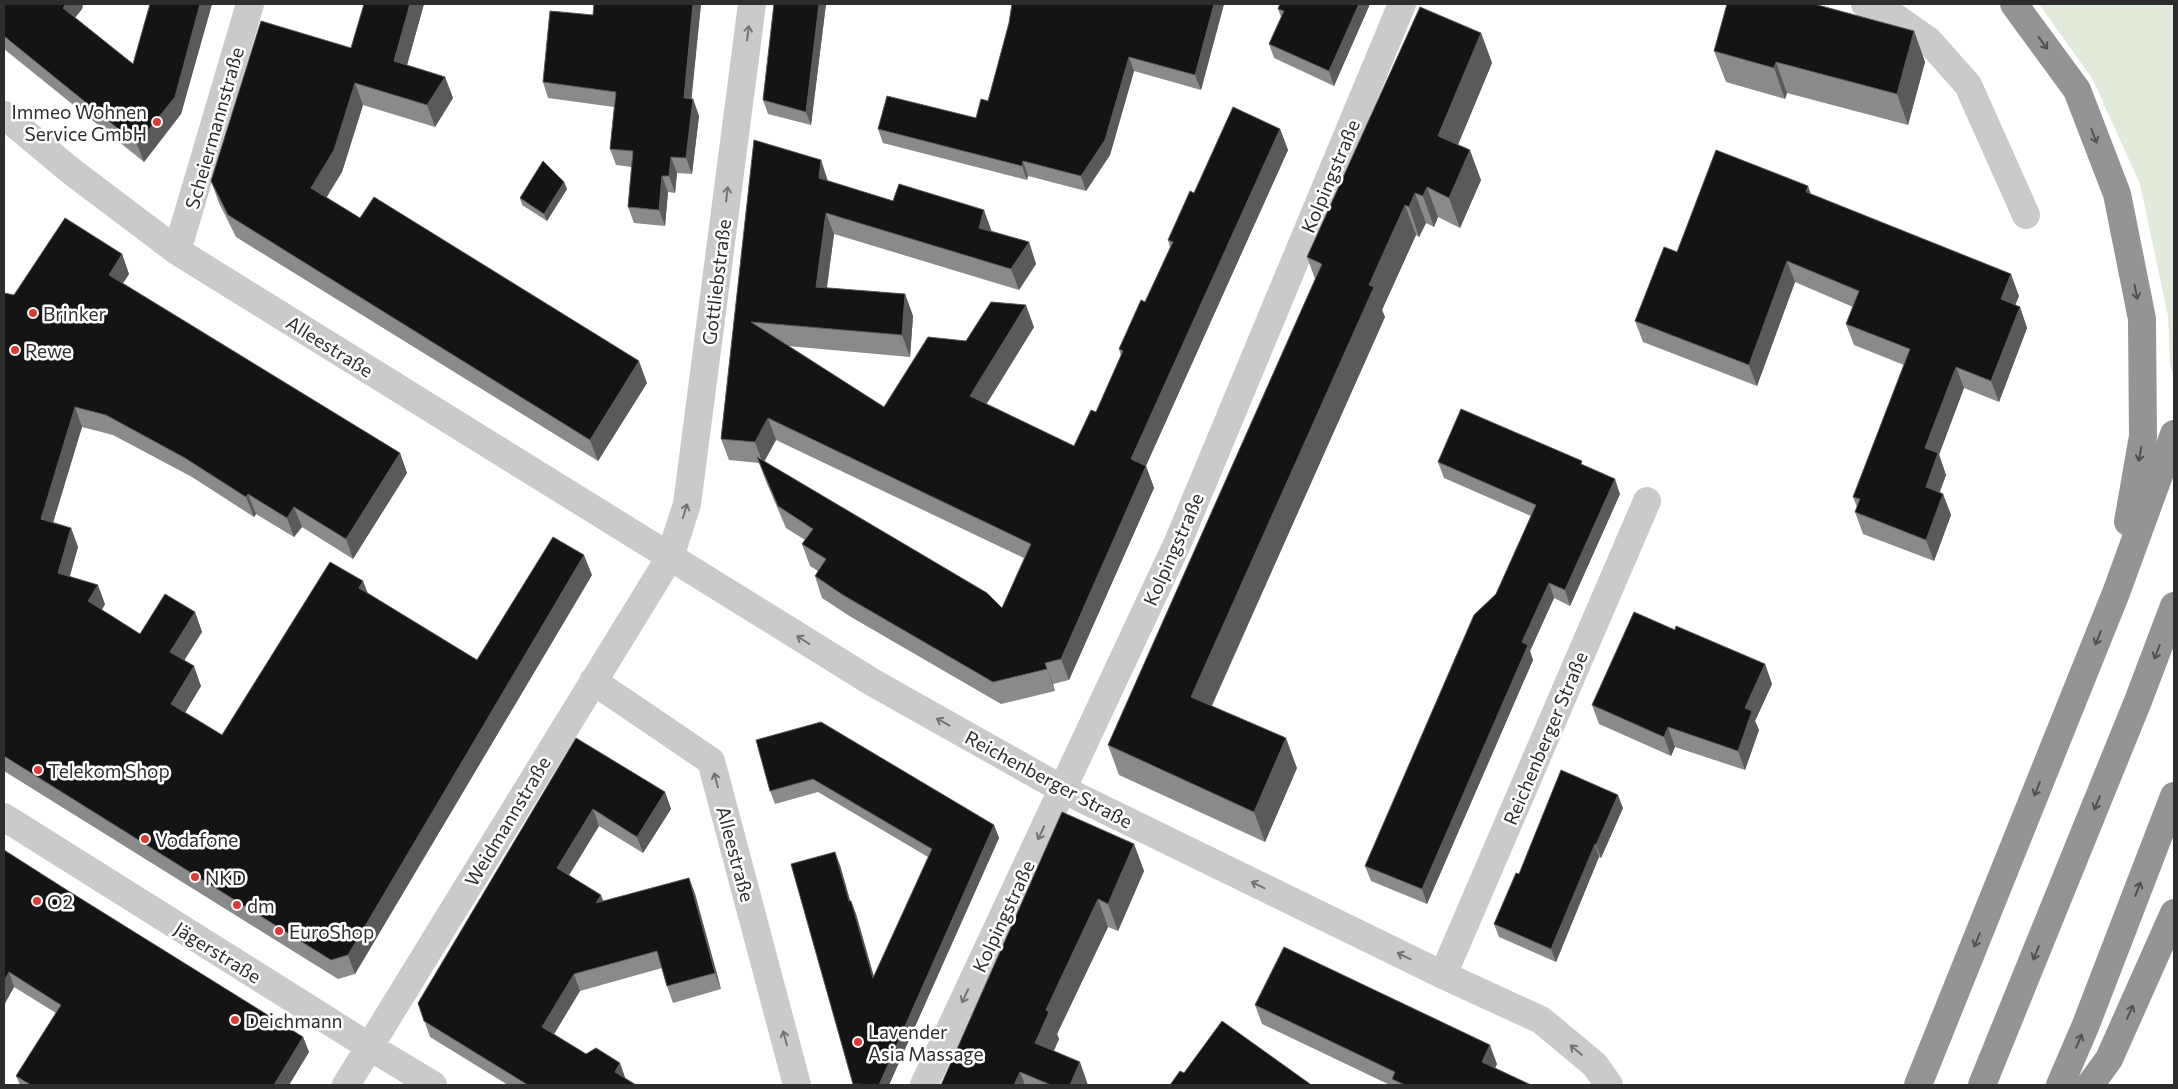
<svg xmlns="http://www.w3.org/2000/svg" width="2178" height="1089" font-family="Commissioner,sans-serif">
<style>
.grass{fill:#e1eadb}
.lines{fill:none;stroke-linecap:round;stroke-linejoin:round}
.minor{stroke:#cacaca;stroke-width:28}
.highway{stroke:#949494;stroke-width:28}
.wall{fill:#8a8a8a;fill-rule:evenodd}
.shaded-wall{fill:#5a5a5a}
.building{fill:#141414;stroke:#5a5a5a}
.oneway{stroke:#747474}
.oneway2{stroke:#515151}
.poi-dot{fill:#df3933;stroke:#fff;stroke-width:2}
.labels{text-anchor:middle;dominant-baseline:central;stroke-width:5;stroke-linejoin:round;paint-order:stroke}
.poi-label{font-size:19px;fill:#2d2d2d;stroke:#fff;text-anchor:start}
.street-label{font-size:19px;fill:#2d2d2d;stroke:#fff}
</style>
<rect width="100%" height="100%" fill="#fff"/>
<path class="grass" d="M2039,4H2174V372H2172L2170,364L2168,316L2140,184L2093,80Z"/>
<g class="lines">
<path class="minor" d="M1865,4L1882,8L1929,41L1968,85L2026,215
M4,115L71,171L177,251L872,682L1062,789L1443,975L1541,1020L1595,1065L1609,1085
M177,251L250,4
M593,681L711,761L797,1085
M4,817L370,1047L433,1085
M1443,975L1647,501
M346,1085L670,557L687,504L752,4
M924,1085L1178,542L1402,4"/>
<path class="highway" d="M2014,4L2077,90L2117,194L2142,319L2143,436L2128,522
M1918,1085L2116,593L2174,434
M1982,1085L2138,701L2174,606
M2060,1085L2085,1027L2174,796
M2090,1085L2109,1059L2174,913"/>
</g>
<path class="wall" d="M4,4H83L82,9L75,18L133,64L150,4H212L181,114L144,162L4,49Z
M364,4H424L407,65L445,77L453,98L435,127L363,105L342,172L326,197L360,218L647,383L598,461L236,237L219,203L211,181L351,48Z
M594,4H701L691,99H693L699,116L692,174L677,173L675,193L668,192L665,226L634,223L628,207L632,167L616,165L610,149L614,107L548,98L543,82L593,15Z
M774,4H826L811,125L768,114L763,100Z
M1012,4H1224L1201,90L1134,71L1110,155L1086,191L1028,176L1027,180L883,143L878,129L976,118L988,101L1009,23Z
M1275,4H1370L1334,86L1274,58L1269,44L1281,17L1278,9L1279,5Z
M1914,31L1925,62L1908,125L1787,93L1785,99L1726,82L1714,51Z
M1481,33L1492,63L1458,145L1481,180L1460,228L1438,217L1434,227L1426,223L1419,237L1416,235L1382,310L1385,317L1212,706L1297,768L1265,842L1119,775L1108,745L1315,279L1307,257Z
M1280,129L1288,150L1146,466L1154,488L1069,680L1053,684L1055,691L1001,704L851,617L822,598L815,576L818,571L810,566L802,544L805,540L786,528L765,479L759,463L729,460L721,439L754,140L821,160L828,181L1029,242L1036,264L1019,290L834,234L827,288L905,294L913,316L910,357L788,346L884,407L966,341L1034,327L986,404L1074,446L1096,412L1121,356L1119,349L1145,302L1170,247L1168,240L1194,193ZM776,440L1024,558L1002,608L764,461Z
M564,182L567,189L547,221L522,205L520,198Z
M1810,194L2019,296L2015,305L2020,307L2027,328L1999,402L1964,388L1939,454L1946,475L1940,492L1943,494L1951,515L1934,561L1863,534L1855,512L1857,507L1853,497L1904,365L1854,345L1846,324L1853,307L1795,282L1757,386L1643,342L1635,321L1677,252Z
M122,254L129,274L123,283L400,453L407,473L353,559L302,527L294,537L256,514L254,517L192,477L113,435L82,427L53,523L71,528L78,547L70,576L105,604L102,610L140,634L195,612L202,632L184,660L201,686L185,712L222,735L368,593L477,660L592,575L355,974L338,979L4,771V293L14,295Z
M1438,462L1583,465L1620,494L1570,606L1554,598L1530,651L1533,660L1427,904L1371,881L1365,866L1496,594L1531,516L1444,478Z
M1675,630L1765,664L1772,684L1755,721L1759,730L1745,770L1675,747L1671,756L1599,724L1592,705Z
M576,738L665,792L671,809L643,853L599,826L569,875L604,901L689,878L695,894L721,989L673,1003L667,986L662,968L580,991L554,1034L636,1085H508L430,1037L418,1003Z
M756,740L994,825L999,838L889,1085H853L791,864L840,865L850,901H851L856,914L874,977L928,857L818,792L775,804L770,791Z
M1623,808L1601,858L1599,857L1556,962L1499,937L1494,924L1519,874Z
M1134,844L1144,871L1118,931L1108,927L1057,1034L1059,1039L1054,1051L1088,1085H941Z
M4,850L62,887L303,1037L309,1052L289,1085H20L16,1076L56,1013L14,987L4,1005Z
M1255,1005L1497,1064L1495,1068L1531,1085H1390L1262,1024Z"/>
<path class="shaded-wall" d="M66,4H83L82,9L69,25L63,8Z
M200,4H212L181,114L144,162L137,144Z
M410,4H424L402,83L394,61Z
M693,4H701L690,114L684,98Z
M819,4H826L811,125L806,112Z
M1214,4H1224L1201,90L1195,75Z
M1359,4H1370L1334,86L1329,71Z
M1914,31L1925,62L1908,125L1897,94Z
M1481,33L1492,63L1449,166L1438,136Z
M1129,57L1134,71L1110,155L1086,191L1081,176Z
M1776,62L1787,93L1785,99L1774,68Z
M445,77L453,98L435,127L427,105Z
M355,83L363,105L342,172L319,210L311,188Z
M693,99L699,116L692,174L686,158Z
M1280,129L1288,150L1139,481L1131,459Z
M1470,150L1481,180L1460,228L1449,198Z
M671,157L677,173L675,193L669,176Z
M821,160L828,182L819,178Z
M1023,161L1028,176L1027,180L1022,166Z
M662,176L668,192L665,226L659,210Z
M564,182L567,189L547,221L544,214Z
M1808,186L1816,208L1806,192Z
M1427,187L1438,217L1434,227L1423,196Z
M1415,193L1426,223L1419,237L1409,207Z
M1405,205L1416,235L1382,310L1385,317L1202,727L1191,697L1369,285Z
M984,210L992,232L979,228Z
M826,213L834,234L824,308L816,287Z
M1029,242L1036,264L1019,290L1011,269Z
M122,254L129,274L116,294L109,275Z
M1787,261L1795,282L1757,386L1749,365Z
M2011,274L2019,296L2009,321L2001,299Z
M905,294L913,316L910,357L902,335Z
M1026,305L1034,327L978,418L970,396Z
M2020,307L2027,328L1999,402L1991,381Z
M639,361L647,383L598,461L590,440Z
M1956,367L1964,388L1939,455L1946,475L1933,508L1926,487L1925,448Z
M75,407L82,427L48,539L41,519Z
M768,418L776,440L763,464L755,442Z
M400,453L407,473L353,559L346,539Z
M1146,466L1154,488L1069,680L1061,659Z
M1615,479L1620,494L1570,606L1565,590Z
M248,494L256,514L254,517L246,497Z
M1943,494L1951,515L1934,561L1926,540Z
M294,507L302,527L294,537L287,518Z
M71,528L78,547L65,592L58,573Z
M584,555L592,575L355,974L348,955Z
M363,581L371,601L359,588Z
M1549,583L1554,598L1530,651L1533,660L1427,904L1422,889L1522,642Z
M98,585L105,604L95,621L88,601Z
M195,612L202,632L177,672L170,652Z
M1045,663L1053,684L1055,691L1047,669Z
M1765,664L1772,684L1755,721L1759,730L1745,770L1738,751L1745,708Z
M194,666L201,686L179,723L171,704Z
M1668,727L1675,747L1671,756L1664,737Z
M1286,738L1297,768L1265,842L1254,812Z
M665,792L671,809L643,853L637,837Z
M1618,795L1623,808L1601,858L1596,845Z
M593,809L599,826L563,885L557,868Z
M994,825L999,838L889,1085H879Z
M1134,844L1144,871L1118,931L1108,904Z
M1595,844L1599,857L1556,962L1551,949Z
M835,852L840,865L854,914L849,901Z
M689,878L695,894L721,989L715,973Z
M601,895L607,911L596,903Z
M1098,899L1108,927L1057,1034L1059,1039L1045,1070L1035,1043L1046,1010Z
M851,901L856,914L878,991L873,978Z
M9,972L14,987L4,1005V981Z
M574,974L580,991L548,1044L542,1027Z
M303,1037L309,1052L289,1085H274Z
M1490,1045L1497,1064L1489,1081L1482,1062Z
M1080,1062L1088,1085H1070Z
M620,1063L626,1080L615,1072Z
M1020,1072L1025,1085H1014Z"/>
<path class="building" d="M4,4H66L63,8L133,64L150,4H200L175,97L137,144L4,36Z
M364,4H410L394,61L445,77L427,105L355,83L334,150L311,188L360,218L374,197L639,361L590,440L228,215L211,181L261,21L351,48Z
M594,4H693L684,98L693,99L686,158L671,157L669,176H662L659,210L628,207L633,151L610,149L616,92L543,82L550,11L593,15Z
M774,4H819L806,112L763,100Z
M1012,4H1214L1195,75L1129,57L1105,140L1081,176L1023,161L1022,166L878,129L887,96L976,118L981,99L988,101L1009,23Z
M1280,4H1359L1329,71L1269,44L1284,11L1278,9Z
M1727,4H1814L1914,31L1897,94L1776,62L1774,68L1714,51Z
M1420,7L1481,33L1438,136L1470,150L1449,198L1427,187L1423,196L1415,193L1409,207L1405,205L1369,285L1374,287L1191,697L1286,738L1254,812L1108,745L1322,264L1307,257Z
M1233,107L1280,129L1131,459L1146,466L1061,659L1045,663L1047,669L993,682L843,595L815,576L826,559L802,544L813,529L778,506L757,457L987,593L1002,608L1031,544L768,418L755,442L721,439L754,140L821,160L819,178L893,201L899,184L984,210L979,228L1029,242L1011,269L826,213L816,287L905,294L902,335L751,322L884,407L928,337L966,341L991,302L1026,305L970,396L1074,446L1091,410L1096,412L1123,351L1119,349L1141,300L1145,302L1173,242L1168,240L1190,191L1194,193Z
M1716,150L1808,186L1806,192L2011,274L2001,299L2020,307L1991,381L1956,367L1925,448L1938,453L1926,487L1943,494L1926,540L1855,512L1860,499L1853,497L1910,349L1846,324L1859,291L1787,261L1749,365L1635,321L1664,247L1677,252Z
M543,161L564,182L544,214L520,198Z
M65,218L122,254L109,275L400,453L346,539L294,507L287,518L248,494L246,497L185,458L106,415L75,407L41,519L71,528L58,573L98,585L88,601L140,634L165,594L195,612L170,652L194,666L171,704L222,735L330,562L363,581L359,588L477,660L553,537L584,555L348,955L331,960L4,756V293L14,295Z
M1461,409L1582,461L1581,464L1615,479L1565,590L1549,583L1522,642L1528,645L1422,889L1365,866L1474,615L1496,594L1536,505L1438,462Z
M1634,612L1675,630L1676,626L1765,664L1745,708L1752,711L1738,751L1668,727L1664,737L1592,705Z
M821,722L994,825L879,1085L853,1084L791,864L835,852L849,901H851L873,978L932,849L813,779L770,791L756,740Z
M576,738L665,792L637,837L593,809L557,868L601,895L596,903L689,878L715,973L667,986L657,951L574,974L542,1027L586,1054L596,1048L620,1063L615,1072L636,1085H528L424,1021L418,1003Z
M1561,770L1618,795L1596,845L1595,844L1551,949L1494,924L1516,873L1519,874Z
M1062,812L1134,844L1108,904L1098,899L1046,1010L1049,1012L1035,1043L1080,1062L1070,1085H1051L1020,1072L1014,1085H941Z
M4,850L62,887L303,1037L274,1085H31L16,1076L61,1005L9,972L4,981Z
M1284,947L1490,1045L1482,1062L1531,1085H1405L1392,1079L1395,1072L1255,1005Z
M1222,1021L1310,1084L1309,1085H1170L1180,1071L1184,1073Z"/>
<defs><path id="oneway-shaft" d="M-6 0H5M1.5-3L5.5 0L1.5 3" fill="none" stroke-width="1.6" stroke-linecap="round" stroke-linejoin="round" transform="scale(1.25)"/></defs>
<g class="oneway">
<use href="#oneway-shaft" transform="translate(748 33) rotate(-83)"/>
<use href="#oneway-shaft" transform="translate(727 194) rotate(-83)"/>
<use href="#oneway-shaft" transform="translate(685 511) rotate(-73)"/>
<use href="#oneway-shaft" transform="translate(803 640) rotate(-148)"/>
<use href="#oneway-shaft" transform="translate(943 722) rotate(-151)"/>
<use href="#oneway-shaft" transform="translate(716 780) rotate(-105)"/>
<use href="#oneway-shaft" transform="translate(1041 833) rotate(115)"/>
<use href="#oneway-shaft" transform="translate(1258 885) rotate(-154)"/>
<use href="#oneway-shaft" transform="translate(1404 956) rotate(-154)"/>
<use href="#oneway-shaft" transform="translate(965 996) rotate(115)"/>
<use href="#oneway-shaft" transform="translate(785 1038) rotate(-105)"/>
<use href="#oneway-shaft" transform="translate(1576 1050) rotate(-140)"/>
</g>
<g class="oneway2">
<use href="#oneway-shaft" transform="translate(2043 43) rotate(54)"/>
<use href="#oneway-shaft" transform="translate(2094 136) rotate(69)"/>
<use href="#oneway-shaft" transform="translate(2136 292) rotate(79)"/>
<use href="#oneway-shaft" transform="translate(2140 454) rotate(100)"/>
<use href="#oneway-shaft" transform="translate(2098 638) rotate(112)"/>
<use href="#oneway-shaft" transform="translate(2157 652) rotate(111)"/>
<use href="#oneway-shaft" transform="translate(2037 789) rotate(112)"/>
<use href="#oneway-shaft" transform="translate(2097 803) rotate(112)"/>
<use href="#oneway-shaft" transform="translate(2138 889) rotate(-69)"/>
<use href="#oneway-shaft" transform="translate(1977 940) rotate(112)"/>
<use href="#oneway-shaft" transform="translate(2036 953) rotate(112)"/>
<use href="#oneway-shaft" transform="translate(2130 1012) rotate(-66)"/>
<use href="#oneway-shaft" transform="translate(2079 1041) rotate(-66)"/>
</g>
<g class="poi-dot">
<circle cx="157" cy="122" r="5"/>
<circle cx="33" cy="313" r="5"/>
<circle cx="15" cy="350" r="5"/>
<circle cx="38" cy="770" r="5"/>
<circle cx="145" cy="839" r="5"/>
<circle cx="195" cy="877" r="5"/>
<circle cx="37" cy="901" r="5"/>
<circle cx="237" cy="905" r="5"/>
<circle cx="279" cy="931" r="5"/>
<circle cx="235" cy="1020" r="5"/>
<circle cx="858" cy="1042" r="5"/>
</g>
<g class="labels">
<g class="poi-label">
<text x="147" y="111" text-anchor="end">Immeo Wohnen<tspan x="147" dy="22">Service GmbH</tspan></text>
<text x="43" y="313">Brinker</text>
<text x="25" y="350">Rewe</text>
<text x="48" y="770">Telekom Shop</text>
<text x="155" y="839">Vodafone</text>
<text x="205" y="877">NKD</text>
<text x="47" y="901">O2</text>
<text x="247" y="905">dm</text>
<text x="289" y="931">EuroShop</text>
<text x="245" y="1020">Deichmann</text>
<text x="868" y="1031">Lavender<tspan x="868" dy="22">Asia Massage</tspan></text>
</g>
<g class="street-label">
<text transform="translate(214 128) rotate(-74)">Scheiermannstraße</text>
<text transform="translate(1330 176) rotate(-67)">Kolpingstraße</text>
<text transform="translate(716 282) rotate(-83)">Gottliebstraße</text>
<text transform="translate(330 346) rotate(32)">Alleestraße</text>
<text transform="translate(1173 549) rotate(-66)">Kolpingstraße</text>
<text transform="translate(1545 738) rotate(-67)">Reichenberger Straße</text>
<text transform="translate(1049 779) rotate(28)">Reichenberger Straße</text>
<text transform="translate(507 821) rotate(-59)">Weidmannstraße</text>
<text transform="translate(736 854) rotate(75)">Alleestraße</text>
<text transform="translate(1003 916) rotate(-65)">Kolpingstraße</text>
<text transform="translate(218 952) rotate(32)">Jägerstraße</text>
</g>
</g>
<rect width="2178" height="1089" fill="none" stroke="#2d2d2d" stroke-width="10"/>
</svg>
